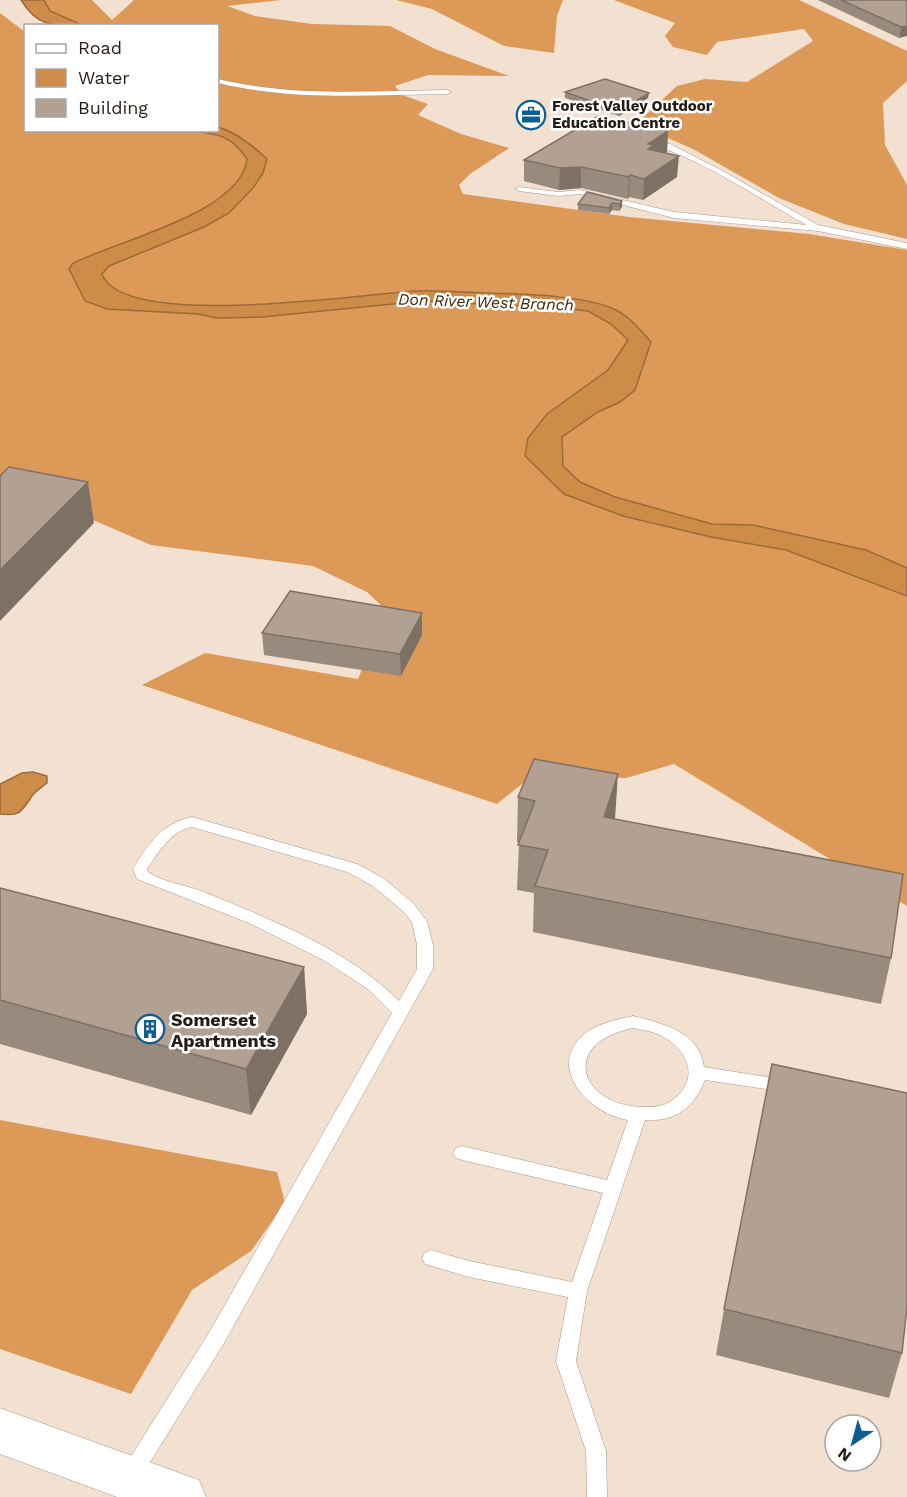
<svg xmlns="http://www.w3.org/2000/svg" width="907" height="1497" font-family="'Work Sans',sans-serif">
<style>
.forest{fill:#dd9957}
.water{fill:#ce8c49;stroke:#9b6b3a;stroke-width:1.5}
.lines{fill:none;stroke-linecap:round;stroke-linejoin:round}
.service-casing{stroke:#a89788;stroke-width:1}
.secondary-casing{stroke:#a89788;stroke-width:1}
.service{fill:#fff;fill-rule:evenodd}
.secondary{fill:#fff;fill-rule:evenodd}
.wall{fill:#998a7e}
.shaded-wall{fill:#7d7166}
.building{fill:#b2a192;stroke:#7d7166;stroke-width:1.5}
.labels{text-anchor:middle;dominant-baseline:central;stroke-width:5;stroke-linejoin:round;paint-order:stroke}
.far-poi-label{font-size:15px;font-weight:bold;fill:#241d17;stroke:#fff;text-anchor:start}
.far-water-label{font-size:16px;font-style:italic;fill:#3f2406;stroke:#fff}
.poi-label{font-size:18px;font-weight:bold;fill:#241d17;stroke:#fff;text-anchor:start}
</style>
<rect width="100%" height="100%" fill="#f2e0d0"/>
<path class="forest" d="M44,0H92L112,20L134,0H281L227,6L255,16L312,24L390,26L435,49L509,76L428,75L395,86L402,95L428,104L418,115L461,134L509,148L470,174L459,185L463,194L629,217L809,234L907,250V906L674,764L626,778L533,775L497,804L142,685L205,653L358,679L386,610L367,592L313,566L151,545L49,501L0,502V13L25,32L26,130H218V26L82,25L50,11Z
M396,0H563L557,16L554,53L504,46L432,9Z
M614,0H799L907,51V81L883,103L885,145L907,185V239L844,224L779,198L693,149L636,124L677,86L705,79L747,82L813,41L804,29L717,42L707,55L673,47L665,36L675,23Z
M0,1120L277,1172L285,1203L251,1251L192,1290L131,1394L0,1349Z"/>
<path class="water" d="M21,0H44L50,11L82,25C52,26 38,27 21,0Z
M218,127C237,133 252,145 267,159L263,173L253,188L229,213L204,227L109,266L102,274C123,331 363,294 415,291C431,290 449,292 465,292C504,294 585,293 618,311C632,319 641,331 651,342L635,390L620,402L598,412L562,437L563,466L580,482L615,497L712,524L753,525L866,550L907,568V596L786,550L711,537L623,516L564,494L525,456L528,438L547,414L608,370L628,340L611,324L588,311L559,308L423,301L262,317L216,318L198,314L107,309L85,301L69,269L72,264C114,241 241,214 247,159C232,136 219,134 193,131L218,130Z
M33,772L47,776V783C42,787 35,791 32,796C21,812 21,816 0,814V784L22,773Z"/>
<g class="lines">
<g class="service-casing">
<path id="service" d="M218,79C293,97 370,91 447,90L451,92L447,94C370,95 293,101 218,83Z
M650,139L670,144L721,170L818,225L907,243V249L818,231L674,218L580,194L558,196L519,191L515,189L519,187L558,192L580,190L674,212L807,225C758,198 700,158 647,143L646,141Z
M192,817L357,864L383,878L413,903L427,921L433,945V969L224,1343L139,1480L132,1483L125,1480L122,1473L125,1466L210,1331L392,1013L369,990L325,961L249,923L137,879L133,869C148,844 162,823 192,817ZM192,827L347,872L373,886L403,911L412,922L417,945V969L399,1001C347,949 272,920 204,892C187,885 164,883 148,872L147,869C159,852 170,831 192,827Z
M633,1016C662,1023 700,1032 704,1067L786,1080L792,1081L794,1086L792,1091L786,1092L705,1080C694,1108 675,1122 645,1120L587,1291L576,1361L606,1451L607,1497H587L586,1451L556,1361L568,1297L469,1277L425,1264L422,1258L425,1252L431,1250L469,1261L572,1282L603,1193L462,1160L456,1158L453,1153L456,1148L462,1146L607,1180L628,1120C592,1115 547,1071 581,1037C594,1024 615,1020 633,1016ZM633,1028C642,1030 652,1031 660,1035C688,1049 701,1078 673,1100C664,1107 652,1107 642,1107C579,1105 559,1043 633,1028Z"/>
</g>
<g class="secondary-casing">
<path id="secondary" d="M0,1408L199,1480L206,1497H117L0,1454Z"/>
</g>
<use href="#service" class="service"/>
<use href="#secondary" class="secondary"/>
</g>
<path class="wall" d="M818,0H907L899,38Z
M565,92L648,98L619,116L565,98Z
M668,131L667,152L665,153L677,177L643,200L629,197L628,199L581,188L559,190L524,181V160Z
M622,201V207L619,211L612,210L609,214L578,210V204Z
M422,613V635L401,676L264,655L262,633Z
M534,759L615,819L891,958L881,1004L533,932L534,893L517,890L519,843L517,842L518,797Z
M0,888L304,967L307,1014L251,1115L0,1044Z
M724,1309L902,1353L889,1398L716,1355Z"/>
<path class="shaded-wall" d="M907,26V36L899,38L901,27Z
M649,93L648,98L619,116V111Z
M668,131L667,152L652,161L646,170L648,144Z
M679,156L677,177L643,200L644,179Z
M581,167V188L559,190L560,168Z
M630,175L629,197L628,199L629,177Z
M622,201V207L619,211L620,204Z
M612,203V210L609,214V208Z
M88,482L94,523L0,621V570Z
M422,613V635L401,676L400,654Z
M618,774L615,819L601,862L604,817Z
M304,967L307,1014L251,1115L246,1069Z"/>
<path class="building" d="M841,0H907V26L901,27Z
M605,79L649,93L619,111L565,92Z
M598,116L668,131L648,144L653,145L648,149L679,156L644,179L630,175L629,177L581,167L560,168L524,160Z
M587,192L622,201L620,204L612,203L609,208L578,204Z
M9,467L88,482L0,570V476Z
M290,591L422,613L400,654L262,633Z
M534,759L618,774L604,817L903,874L891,958L535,886L548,850L518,845L535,801L518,797Z
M0,888L304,967L246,1069L0,1000Z
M772,1064L907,1093V1307L902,1353L724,1309Z"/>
<defs>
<g id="office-ring" transform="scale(1.5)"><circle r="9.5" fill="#fff" stroke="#0e5d90" stroke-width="1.5"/><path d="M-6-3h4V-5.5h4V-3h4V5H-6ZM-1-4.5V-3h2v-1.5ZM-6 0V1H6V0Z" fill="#0e5d90"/></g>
<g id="building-ring" transform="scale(1.5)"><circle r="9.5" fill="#fff" stroke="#0e5d90" stroke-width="1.5"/><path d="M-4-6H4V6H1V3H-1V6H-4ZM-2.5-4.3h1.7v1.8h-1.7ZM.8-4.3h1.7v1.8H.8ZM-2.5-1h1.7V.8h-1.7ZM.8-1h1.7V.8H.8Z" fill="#0e5d90"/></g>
</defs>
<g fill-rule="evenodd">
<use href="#office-ring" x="531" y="115"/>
<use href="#building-ring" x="150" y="1029"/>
</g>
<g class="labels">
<g class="far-poi-label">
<text x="552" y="106">Forest Valley Outdoor<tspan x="552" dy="17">Education Centre</tspan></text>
</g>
<g class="far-water-label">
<text transform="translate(486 302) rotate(2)">Don River West Branch</text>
</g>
<g class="poi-label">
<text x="171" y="1019">Somerset<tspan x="171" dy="21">Apartments</tspan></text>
</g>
</g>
<rect x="24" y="24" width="195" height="108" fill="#ffffff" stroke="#a7a5a2" stroke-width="1.5"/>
<rect x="36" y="44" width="30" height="9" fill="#ffffff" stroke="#a7a5a2" stroke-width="1.5"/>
<text x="78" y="54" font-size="18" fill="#241d17">Road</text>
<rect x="36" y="69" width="30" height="18" fill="#ce8c49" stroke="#a7a5a2" stroke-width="1.5"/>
<text x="78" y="84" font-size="18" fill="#241d17">Water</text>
<rect x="36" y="99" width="30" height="18" fill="#b2a192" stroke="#a7a5a2" stroke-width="1.5"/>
<text x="78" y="114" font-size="18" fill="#241d17">Building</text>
<g transform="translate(853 1443) rotate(216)"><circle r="28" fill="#ffffff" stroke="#a7a5a2" stroke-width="1.5"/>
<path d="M0-4.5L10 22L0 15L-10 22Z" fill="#0e5d90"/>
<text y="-9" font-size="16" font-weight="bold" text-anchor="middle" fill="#241d17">N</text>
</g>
</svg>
